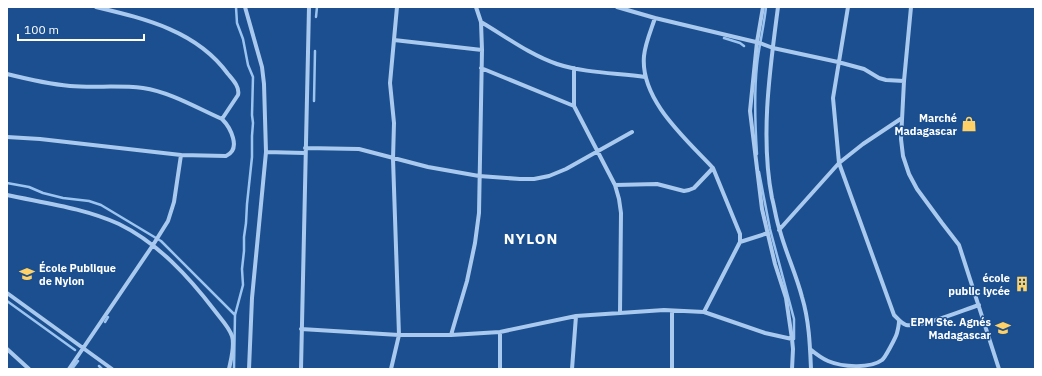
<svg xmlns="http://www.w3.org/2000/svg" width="1042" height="376" font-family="'IBM Plex Sans',sans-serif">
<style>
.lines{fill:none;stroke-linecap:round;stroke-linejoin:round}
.stream{stroke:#9cc4f0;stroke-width:2.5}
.minor{stroke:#a9c9ee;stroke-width:4}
.labels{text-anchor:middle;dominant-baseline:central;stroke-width:3;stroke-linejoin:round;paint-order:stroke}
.poi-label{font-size:11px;font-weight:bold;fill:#fff;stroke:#1b4f8f;text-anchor:end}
.district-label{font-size:15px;font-weight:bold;letter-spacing:1px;fill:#fff;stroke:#1b4f8f}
</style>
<rect width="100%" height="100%" fill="#1b4f8f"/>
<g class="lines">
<path class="stream" d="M316,17L317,7
M724,38L740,43L744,46
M314,101L315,51
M757,154C755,124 754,94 757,65C759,45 764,27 766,7
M759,172L770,229L794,319V339
M7,183L29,187L43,193L63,198L89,201L101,205L161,241L235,315
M7,301L75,350
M105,322L108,317
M99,366L102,369
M72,369L78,361
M234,369L235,315L243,285L242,269L244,251V237L246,223L247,204L252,157V136L253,123L252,115L253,77L248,65L243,39L237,23L236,7"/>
<path class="minor" d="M96,7C146,19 197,31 228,74C233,80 240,87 238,95L222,119
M245,7L262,67L264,84L266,152L252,298L249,369
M617,7L655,18L760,43L773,48L838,62L864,69L879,78L886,80L904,81
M763,7L757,42L750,111L762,209L775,264L786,298L792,339
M778,7C770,69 760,136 772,198C775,209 776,220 780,231C786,253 796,274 802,297C809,320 810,345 811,369
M848,7L833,98L839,163L894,315C898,319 901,323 906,325C921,328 963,310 979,305
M911,7L904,81L901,139L903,156L909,174L917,189L942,223L959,245L999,369
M481,22C505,36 530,55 557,64C585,73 616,73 645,77
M394,40L482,50
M481,68L574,106L615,185L619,199L621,213L620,313
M574,68V106
M7,74C27,79 49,84 70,86C94,88 118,85 143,88C170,92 197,108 222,119C230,127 242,149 226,156L181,155L40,139L7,137
M305,148L359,149L428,167L479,176L520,179H534L549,176L566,169L632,132
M266,152L305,153
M615,185L657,184L684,191L689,190L694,188L713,168C686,139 640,100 644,56C645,44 651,30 655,18
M7,195C44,203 84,208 119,224C158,243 189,277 215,311C221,319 229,327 232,336C235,346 231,359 229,369
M779,230L839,163L863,144L902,118
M740,242L768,233
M7,293L112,369
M704,312L740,242V234L713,168
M301,329L399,335H451L500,332L576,316L664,310L704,312L765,333L792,339L793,349L792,369
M500,332V369
M451,335L467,281L475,243L479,213L482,50L481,22L476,7
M7,349L29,369
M810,349C816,354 821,358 828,361C842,367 870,369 882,360C885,358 896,337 897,333C898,329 899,325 899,321
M69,369L153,245L168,221L174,202L181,155
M301,369L309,7
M391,369L399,335L393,159L394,123L390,83L397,7
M572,369L576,316
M672,369V311"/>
</g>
<defs>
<g id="shop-bare" transform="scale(1.2)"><path d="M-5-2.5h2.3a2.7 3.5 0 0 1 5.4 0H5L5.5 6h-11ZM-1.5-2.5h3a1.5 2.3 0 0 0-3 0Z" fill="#ffd166" stroke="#1b4f8f" stroke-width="2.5" paint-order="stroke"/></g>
<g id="school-bare" transform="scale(1.2)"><path d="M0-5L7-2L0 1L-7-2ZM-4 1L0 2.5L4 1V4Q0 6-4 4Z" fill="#ffd166" stroke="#1b4f8f" stroke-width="2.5" paint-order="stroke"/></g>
<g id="building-bare" transform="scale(1.2)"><path d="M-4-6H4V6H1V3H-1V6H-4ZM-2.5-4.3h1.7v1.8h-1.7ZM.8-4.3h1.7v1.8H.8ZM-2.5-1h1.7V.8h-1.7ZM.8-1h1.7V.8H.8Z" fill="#ffd166" stroke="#1b4f8f" stroke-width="2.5" paint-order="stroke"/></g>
</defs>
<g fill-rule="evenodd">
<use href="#shop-bare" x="969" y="124"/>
<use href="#school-bare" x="27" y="274"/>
<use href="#building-bare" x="1022" y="284"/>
<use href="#school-bare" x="1003" y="328"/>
</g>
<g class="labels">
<g class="poi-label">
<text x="957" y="118">Marché<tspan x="957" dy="13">Madagascar</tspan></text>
<text x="39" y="268" text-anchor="start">École Publique<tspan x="39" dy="13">de Nylon</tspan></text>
<text x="1010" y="278">école<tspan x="1010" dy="13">public lycée</tspan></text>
<text x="991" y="322">EPM Ste. Agnés<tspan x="991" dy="13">Madagascar</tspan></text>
</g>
<g class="district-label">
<text x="531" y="238">NYLON</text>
</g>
</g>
<rect width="1042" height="376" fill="none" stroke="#ffffff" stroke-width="16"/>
<path d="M18 34v6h126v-6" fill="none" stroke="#ffffff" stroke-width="2"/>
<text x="24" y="34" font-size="12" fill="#ffffff" stroke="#1b4f8f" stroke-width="3" paint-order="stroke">100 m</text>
</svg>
